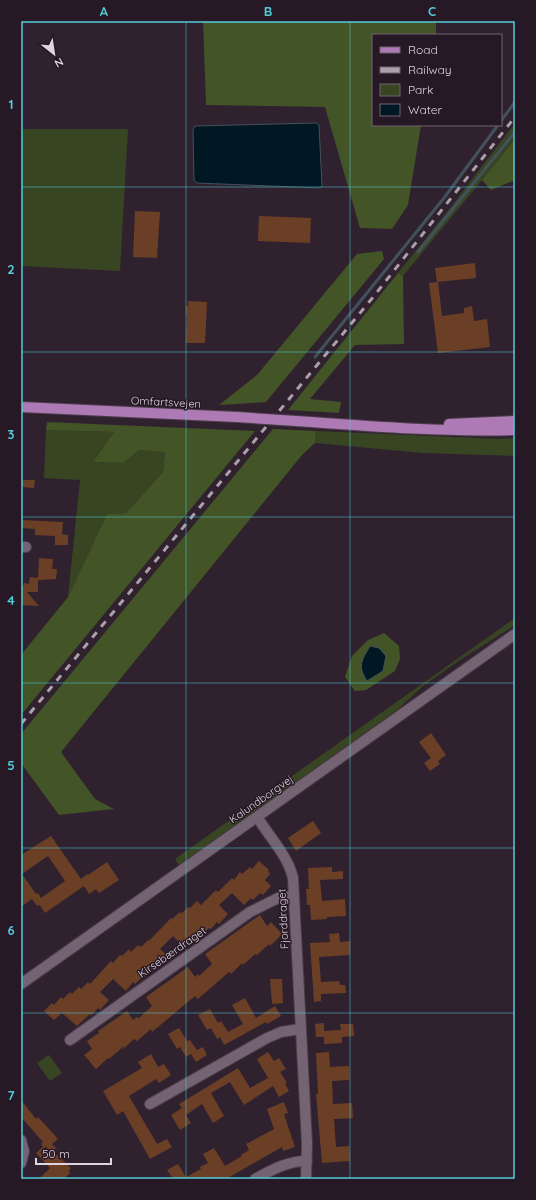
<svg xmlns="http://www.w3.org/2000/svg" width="536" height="1200" font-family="Quicksand,sans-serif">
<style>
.green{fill:#384522}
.forest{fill:#435426}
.water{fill:#001824;stroke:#43515c}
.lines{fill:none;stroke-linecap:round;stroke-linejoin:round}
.stream{stroke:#43515c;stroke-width:3}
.building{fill:#6b3f26;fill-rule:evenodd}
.minor-casing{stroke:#4c3f4b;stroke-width:12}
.major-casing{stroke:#4c3f4b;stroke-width:12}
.minor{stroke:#746373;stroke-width:10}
.major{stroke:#ad7ab5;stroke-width:10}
.rail{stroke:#aca1ab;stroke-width:3;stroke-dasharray:7 7;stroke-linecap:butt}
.major-bridge-casing{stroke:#4c3f4b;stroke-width:12;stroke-linecap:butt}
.major-bridge{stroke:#ad7ab5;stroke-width:10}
.grid{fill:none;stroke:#52cbd7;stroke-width:1;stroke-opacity:0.55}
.labels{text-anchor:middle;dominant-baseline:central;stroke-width:3;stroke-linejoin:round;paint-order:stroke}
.street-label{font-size:11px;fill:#dfd5de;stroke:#261825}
.neatline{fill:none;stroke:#52cbd7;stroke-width:1.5}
.grid-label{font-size:13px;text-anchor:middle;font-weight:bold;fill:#52cbd7}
</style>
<rect width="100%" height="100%" fill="#30212f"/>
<path class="green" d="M515,123V139L482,180L403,276L398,273L451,207Z
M21,129H128L120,271L21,266Z
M46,430L114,432L93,462L124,463L139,450L165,451L163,472L126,513L107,514L68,597L80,480L44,478Z
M316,431L499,439L515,438V456L423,453L315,443Z
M515,618V625L460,660L423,686L397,710L179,865L175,859Z
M49,1055L62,1073L50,1081L37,1063Z"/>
<path class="forest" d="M203,21H436V35H373V125H421L408,205L392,229L360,228L325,107L206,105Z
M515,139V180L491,190L482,180Z
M382,251L384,259L266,402L219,405L257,375L357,254Z
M398,273L403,276L404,344L355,345L310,399L341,402L339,413L288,410Z
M47,422L255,431L21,715V655L68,597L107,514L126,513L163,472L165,452L139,450L124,463L93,462L114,432L46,430Z
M273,429L316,431L315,443L302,455L61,752L95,799L114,809L59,815L21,763V734Z
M384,633L399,646L400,659L395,671L366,690L355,691L345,677L352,656L368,640Z"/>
<path class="water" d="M316,123L319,125L322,186L319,188L197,183L194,180L193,130L195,126Z
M370,646L379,648L386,656L383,671L367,681C357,666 362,660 370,646Z"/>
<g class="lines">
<path class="stream" d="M501,121L515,102
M418,252L515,132
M315,357L444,198L498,125"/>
</g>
<path class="building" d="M135,211L160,212L157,258L133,257Z
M259,216L311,218L310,243L258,241Z
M475,263L476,278L437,282L435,268Z
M438,282L442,316L464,313V308L472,306L474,321L487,319L490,347L438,353L429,283Z
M188,301L207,302L205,343H186L187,315H186V306H188Z
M21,480H35L34,488L21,487Z
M21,520L63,522L62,534L68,535V545H55V536L35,535V529L21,528Z
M39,558L53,559L52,569H57L56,579L38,580V592H27L39,606L21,605V585L23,587L24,583L29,584L30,577L38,578Z
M431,733L446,755L438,761L440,764L430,771L424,763L431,758L419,742Z
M313,821L321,833L296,851L288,838Z
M51,836L81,879L87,874L88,875L107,862L119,880L99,893L96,889L89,894L84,886L45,913L40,905L37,906L32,899L21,907V855ZM48,856L65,881L41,898L38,893L36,894L22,874Z
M259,861L269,870L268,871L270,874L265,880L271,886L263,895L260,893L253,900L251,898L244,905L232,893L219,905L228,914L219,924L217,922L211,929L209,928L202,935L201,934L194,941L192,940L185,948L173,936L160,949L169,957L160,966L158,965L143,978L142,977L135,984L133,982L126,991L113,979L100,992L109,1000L100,1010L98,1008L91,1016L90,1014L77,1026L62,1013L54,1020L44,1011L52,1003L54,1005L61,997L63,999L70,992L72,994L79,987L81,989L88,982L90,984L111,961L113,963L120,955L122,956L129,949L131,952L138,945L141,947L148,940L149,941L171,918L172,919L180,912L181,914L188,907L190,908L197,901L201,905L216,890L218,892L232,878L234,880L240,872L242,874L250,867L252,869Z
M332,867V872L343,871V879L320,880L322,901L345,899L346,916L327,917V919L311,920L310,905H307L306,889H309L308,868Z
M260,915L267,926L271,922L282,934L270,946L269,944L257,955L255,954L243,965L242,963L231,974L229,972L198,999L195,996L152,1032L151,1029L137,1041L134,1039L123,1049L124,1046L109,1059L108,1058L96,1069L84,1055L92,1049L87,1041L99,1033L98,1031L127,1011L133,1020L137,1017L139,1018L152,1006L146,997L188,967L195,977L198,974L199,976L212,964L205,954Z
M339,933L340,942L350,941V955L319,957L321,982L339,981L340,985H345L346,993L321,994V1001L314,1002L310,943L330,942L329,934Z
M270,979H282L283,1003L272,1004Z
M245,998L256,1018L275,1006L281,1016L267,1024L266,1022L224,1045L220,1037L217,1039L211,1028L207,1030L198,1015L210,1009L218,1023L221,1021L228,1032L243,1024L232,1005Z
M324,1023V1031L341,1030L340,1024H353L354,1036L342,1037V1043L324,1044V1037H316L315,1024Z
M179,1028L187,1041L190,1040L197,1050L203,1047L207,1055L196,1062L191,1054L186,1057L180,1047L177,1049L168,1034Z
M268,1052L274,1061L279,1058L286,1069L280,1072L287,1083L285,1084L289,1091L279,1097L273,1086L244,1105L230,1082L211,1093L224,1116L213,1123L202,1104L186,1115L191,1123L180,1130L171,1115L182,1108L179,1104L238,1068L250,1088L268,1078L257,1059Z
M329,1052L330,1067L349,1066V1080L332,1081L333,1104L352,1103L353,1118L334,1119L336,1147L349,1146L350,1161L322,1163L316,1094H318L316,1053Z
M151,1054L158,1067L164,1064L171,1075L159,1083L156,1079L129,1096L157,1144L167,1139L172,1147L150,1159L123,1111L117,1115L103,1091L142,1068L138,1062Z
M21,1100L36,1119L38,1117L58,1139L52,1144L56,1148L53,1151L71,1168L69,1171L70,1173L64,1179H39L50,1168L36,1153L43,1147L41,1144L43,1142L21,1117Z
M284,1102L288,1113L284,1114L295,1147L283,1151L282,1147L226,1179H173L167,1170L178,1164L186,1177L201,1169L200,1167L208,1163L203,1154L214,1148L225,1166L242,1156L241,1155L249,1150L246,1144L274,1129L267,1109Z"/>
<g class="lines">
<g class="minor-casing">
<path id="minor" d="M21,547H26
M257,817C269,836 288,856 293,878L307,1144L306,1179
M21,984L515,634
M70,1040L250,912L280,897L294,896
M150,1104L267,1038L281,1032L300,1029
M21,1140L24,1151L21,1163
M255,1179C272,1170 287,1161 307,1161"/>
</g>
<g class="major-casing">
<path id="major" d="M21,407L237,417
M311,422C379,427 447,432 515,430
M449,424L515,421"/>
</g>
<use href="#minor" class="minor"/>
<use href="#major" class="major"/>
<path class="rail" d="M21,724L374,296L515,117"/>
<g class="major-bridge-casing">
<path id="major-bridge" d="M237,417L311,422"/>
</g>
<use href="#major-bridge" class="major-bridge"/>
</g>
<path class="grid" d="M186,21V1179M350,21V1179M21,187H515M21,352H515M21,517H515M21,683H515M21,848H515M21,1013H515"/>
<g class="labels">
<g class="street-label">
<text transform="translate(166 402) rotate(3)">Omfartsvejen</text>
<text transform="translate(261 799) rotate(-35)">Kalundborgvej</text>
<text transform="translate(283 919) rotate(-93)">Fjorddraget</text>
<text transform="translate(172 952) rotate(-35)">Kirsebærdraget</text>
</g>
</g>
<rect width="536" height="1200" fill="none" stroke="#261825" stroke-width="44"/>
<rect x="372" y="34" width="130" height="92" fill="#261825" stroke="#70646f"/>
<rect x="380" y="47" width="20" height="6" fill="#ad7ab5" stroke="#70646f"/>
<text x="408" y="54" font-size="12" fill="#dfd5de">Road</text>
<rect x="380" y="67" width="20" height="6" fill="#aca1ab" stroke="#70646f"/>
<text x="408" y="74" font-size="12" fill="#dfd5de">Railway</text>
<rect x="380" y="84" width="20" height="12" fill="#384522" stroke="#70646f"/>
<text x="408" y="94" font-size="12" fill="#dfd5de">Park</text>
<rect x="380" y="104" width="20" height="12" fill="#001824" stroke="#70646f"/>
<text x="408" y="114" font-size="12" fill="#dfd5de">Water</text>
<g transform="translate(54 54) rotate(150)" stroke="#261825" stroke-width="3" paint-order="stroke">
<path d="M0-3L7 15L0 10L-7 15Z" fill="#dfd5de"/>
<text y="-6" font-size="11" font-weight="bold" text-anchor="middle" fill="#dfd5de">N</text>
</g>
<path d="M36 1158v6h75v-6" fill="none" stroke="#dfd5de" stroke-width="2"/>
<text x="42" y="1158" font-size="12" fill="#dfd5de" stroke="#261825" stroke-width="3" paint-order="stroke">50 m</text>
<rect x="22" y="22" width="492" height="1156" class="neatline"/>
<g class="grid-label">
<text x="104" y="16">A</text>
<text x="268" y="16">B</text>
<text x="432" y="16">C</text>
<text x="11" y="109">1</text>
<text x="11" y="274">2</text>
<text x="11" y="439">3</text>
<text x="11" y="605">4</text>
<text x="11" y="770">5</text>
<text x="11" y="935">6</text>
<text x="11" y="1100">7</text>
</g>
</svg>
